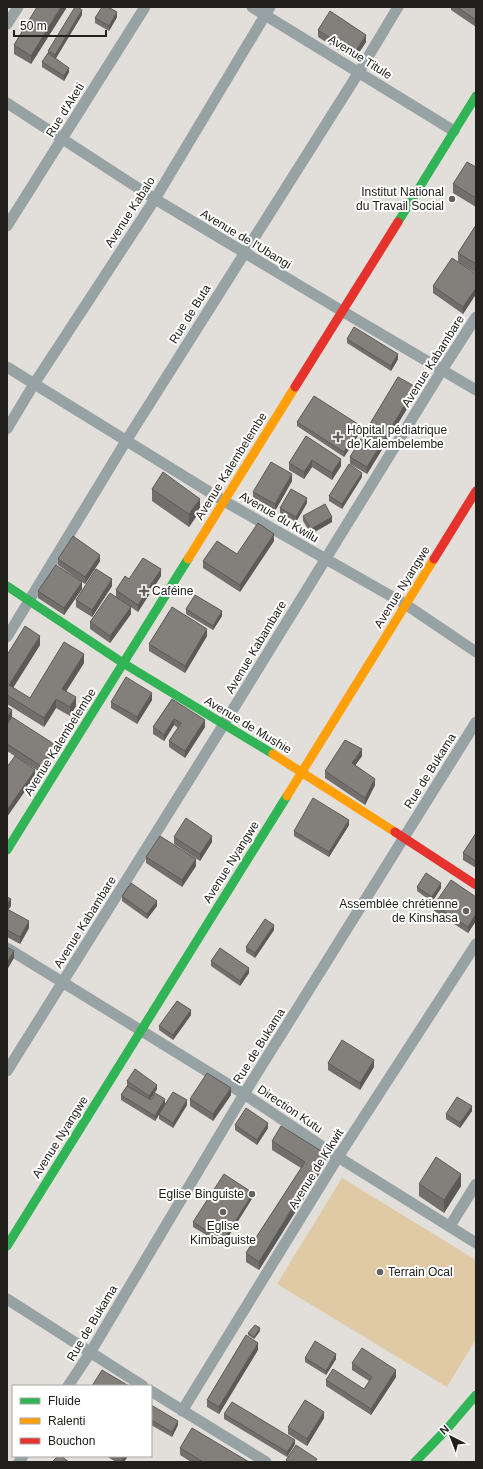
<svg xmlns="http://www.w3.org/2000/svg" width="483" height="1469" font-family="Arial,sans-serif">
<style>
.green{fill:#e0caa5}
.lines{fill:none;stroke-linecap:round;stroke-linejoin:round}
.street{stroke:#97a2a5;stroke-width:11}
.fast{stroke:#30b455;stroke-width:9}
.slow{stroke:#ff9f0a;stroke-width:9}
.jam{stroke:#e5322d;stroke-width:9}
.wall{fill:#716e6b}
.shaded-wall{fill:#5c5a57}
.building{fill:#83807c;stroke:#5c5a57}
.poi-dot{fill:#65625e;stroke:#fff;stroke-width:1.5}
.labels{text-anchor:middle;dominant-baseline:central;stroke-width:4;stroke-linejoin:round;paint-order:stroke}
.street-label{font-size:12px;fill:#22201c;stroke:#fff}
.poi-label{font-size:12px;fill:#22201c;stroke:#fff;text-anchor:end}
</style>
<rect width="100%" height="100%" fill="#e2ded9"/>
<path class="green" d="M342,1178L476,1260V1339L447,1387L277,1284Z"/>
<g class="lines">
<path class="street" d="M252,7L454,131
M7,24L18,7
M7,103L155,199L342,311L476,390
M7,226L145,7
M7,367L224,501L405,604L476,652
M7,429L34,384L155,199L270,7
M7,637L126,441L359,72L398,7
M7,948L244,1094L338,1157L476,1243
M7,1071L224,724L442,370L476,317
M450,1226L476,1184
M7,1299L143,1386
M68,1386L90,1353L244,1094L476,722
M151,1391L266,1462
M182,1411L338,1157L476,944
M19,1462L23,1456"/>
<path class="fast" d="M398,222L476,96
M7,586L123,663L273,754
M7,850L188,559
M7,1246L287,796
M415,1462L446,1430L476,1395"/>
<path class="slow" d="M188,559L295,387
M273,754L395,832
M287,796L434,559"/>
<path class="jam" d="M295,387L398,222
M434,559L476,491
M395,832L476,885"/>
</g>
<path class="wall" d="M37,7H67L31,64L14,54V45Z
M451,7H476V27L451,10Z
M82,15L55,58L69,72L64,81L42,67V62L48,53V51Z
M117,17L109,31L95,23V18Z
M318,30L366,42L354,60L318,37Z
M476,167V207L453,193V184Z
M476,225V273L458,262V253Z
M476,274V294L463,314L433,293V286Z
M347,339L398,359L391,371L347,343Z
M416,394L367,474L350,464V457Z
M297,422L361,431L344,457L297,426Z
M306,436L341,466L332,480L312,467L304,479L289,470V463Z
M362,477L342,509L329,501V496Z
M292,481L275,511L253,499V492Z
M152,489L200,511L189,527L152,501Z
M307,503L296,522L280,513V508Z
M303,516L332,522L311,534L303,521Z
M274,541L240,592L203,568V561L237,554Z
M58,559L100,561L85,584L58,565Z
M161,576L138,612L125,603L131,614L110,643L90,629V622L116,596V590L129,579Z
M112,586L92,617L76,607V600Z
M82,589L64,615L38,598V591Z
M186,609L222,616L213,630L186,614Z
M207,636L185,673L149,651V644Z
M40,645L13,688L30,698L84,663L66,691L76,706L70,716L56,708L44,727L7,704V655Z
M172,699L205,727L185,758L169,747V741L178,728L174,725L164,741L153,734V727Z
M152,700L137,724L111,708V702Z
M7,725L54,751L41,773L7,751Z
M362,756L355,765L375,785L365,805L325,778V771Z
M349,825L329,857L294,836V831Z
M476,833V868L463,860V853Z
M174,837L212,842L200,861L174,844Z
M146,857L196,866L182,887L146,863Z
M417,887L441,888L432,902L417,891Z
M122,896L157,906L147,919L122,901Z
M7,897L11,906L8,909L29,928L20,944L7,937Z
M476,897V921L468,933L434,911V905Z
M274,930L255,958L246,952V947Z
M211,961L249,973L240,986L211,966Z
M191,1015L173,1040L159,1030V1026Z
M328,1063L374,1067L360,1090L328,1070Z
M127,1081L157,1089L150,1100L165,1103L187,1105L173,1128L159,1119V1115L155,1121L121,1100V1095L127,1086Z
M231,1095L213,1121L190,1106V1099Z
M472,1111L460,1128L446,1119V1114Z
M235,1125L268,1128L257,1145L235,1130Z
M272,1141L326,1163L259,1270L246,1262V1253L301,1168L272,1150Z
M419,1184L461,1186L444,1213L419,1196Z
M253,1197L223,1245L193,1227V1222Z
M260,1331L254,1339L248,1335V1333Z
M258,1350L219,1414L207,1407V1400Z
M305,1358L336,1359L326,1375L305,1362Z
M352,1363L396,1377L371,1415L326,1386V1380L364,1389L369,1381L352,1370Z
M151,1405L178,1425L172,1437L151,1425Z
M224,1414L295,1444L287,1457L224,1419Z
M324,1418L307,1446L288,1434V1427Z
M180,1448L249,1462H191L180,1455Z
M106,1456H128L124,1462H116Z"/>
<path class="shaded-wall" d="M61,7H67L31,64V56Z
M82,10V15L55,60V55Z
M117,12V17L109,31V26Z
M366,35V42L354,60V54Z
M69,68V72L64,81V76Z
M476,288V294L463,314V307Z
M398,354V359L391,371V366Z
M416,387V394L367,474V467Z
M361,426V431L344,457V452Z
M341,459V466L332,480V473Z
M312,460V467L304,479V472Z
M362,473V477L342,509V504Z
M292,474V481L275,511V504Z
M307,498V503L296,522V517Z
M200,499V511L189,527V514Z
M332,517V522L311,534V529Z
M274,534V541L240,592V585Z
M100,555V561L85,584V577Z
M161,569V576L138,612V605Z
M112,579V586L92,617V610Z
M82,582V589L64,615V608Z
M131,607V614L110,643V636Z
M222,611V616L213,630V626Z
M207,629V636L185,673V666Z
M40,636V645L9,694V685Z
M84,654V663L62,698V689Z
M152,693V700L137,724V717Z
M76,697V706L70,716V707Z
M56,699V708L44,727V718Z
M12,710V717L7,724V717Z
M174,719V725L164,741V735Z
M205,720V727L185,758V751Z
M54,744V751L41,773V766Z
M362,749V756L352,770V763Z
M35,770V777L7,817V810Z
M375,779V785L365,805V798Z
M349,820V825L329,857V852Z
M212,836V842L200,861V854Z
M196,859V866L182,887V880Z
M441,883V888L432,902V897Z
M11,899V906L7,912V905Z
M157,901V906L147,919V914Z
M476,914V921L468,933V927Z
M29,921V928L20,944V937Z
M274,925V930L255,958V953Z
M14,951V958L7,970V963Z
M249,968V973L240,986V981Z
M191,1010V1015L173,1040V1035Z
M374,1060V1067L360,1090V1083Z
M157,1085V1089L149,1101V1096Z
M231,1088V1095L213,1121V1114Z
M165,1099V1104L155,1121V1116Z
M187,1100V1105L173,1128V1123Z
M472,1106V1111L460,1128V1123Z
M268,1123V1128L257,1145V1140Z
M326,1154V1163L259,1270V1262Z
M461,1174V1186L444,1213V1200Z
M253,1193V1197L223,1245V1241Z
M260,1328V1331L254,1339V1337Z
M258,1343V1350L219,1414V1407Z
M336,1354V1359L326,1375V1371Z
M396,1370V1377L371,1415V1409Z
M324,1412V1418L307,1446V1439Z
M178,1421V1425L172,1437V1432Z
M295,1440V1444L287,1457V1452Z
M123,1456H128L124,1462H122V1457Z"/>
<path class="building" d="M37,7H61L31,56L14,45Z
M75,7H78L82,10L55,55L48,51Z
M102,7H108L117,12L109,26L95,18Z
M457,7H476V20Z
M330,11L366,35L354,54L318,30Z
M48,53L69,68L64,76L42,62Z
M467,162L476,167V198L453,184Z
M476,225V264L458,253Z
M452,258L476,274V288L463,307L433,286Z
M354,327L398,354L391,366L347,339Z
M398,377L416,387L367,467L350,457Z
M314,396L361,426L344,452L297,422Z
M306,436L341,459L332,473L312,460L304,472L289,463Z
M271,462L292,474L275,504L253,492Z
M349,464L362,473L342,504L329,496Z
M163,472L200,499L189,514L152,489Z
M291,489L307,498L296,517L280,508Z
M325,504L332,517L311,529L303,516Z
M258,523L274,534L240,585L203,561L217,541L237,554Z
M73,536L100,555L85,577L58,559Z
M143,558L161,569L138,605L116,590L125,576L129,579Z
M56,565L82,582L64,608L38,591Z
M96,569L112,579L92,610L76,600Z
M110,593L131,607L110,636L90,622Z
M195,595L222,611L213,626L186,609Z
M172,607L207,629L185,666L149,644Z
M25,626L40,636L9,685L30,698L64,642L84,654L62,689L76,697L70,707L56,699L44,718L7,695V655Z
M126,677L152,693L137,717L111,702Z
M172,699L205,720L185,751L169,741L181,723L174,719L164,735L153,727Z
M7,707L12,710L7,717Z
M12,717L54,744L41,766L7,744V725Z
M345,740L362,749L352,763L375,779L365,798L325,771Z
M15,756L35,770L7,810V767Z
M313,798L349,820L329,852L294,831Z
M186,818L212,836L200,854L174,837Z
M476,833V861L463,853Z
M160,836L196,859L182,880L146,857Z
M426,873L441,883L432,897L417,887Z
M451,880L476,897V914L468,927L434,905Z
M131,883L157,901L147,914L122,896Z
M7,897L11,899L7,905Z
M7,909L29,921L20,937L7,930Z
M265,919L274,925L255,953L246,947Z
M7,947L14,951L7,963Z
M220,948L249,968L240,981L211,961Z
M177,1001L191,1010L173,1035L159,1026Z
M342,1040L374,1060L360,1083L328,1063Z
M135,1069L157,1085L149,1096L127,1081Z
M207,1073L231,1088L213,1114L190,1099Z
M127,1086L151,1100L155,1093L165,1099L155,1116L121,1095Z
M173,1092L187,1100L173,1123L159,1114Z
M457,1097L472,1106L460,1123L446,1114Z
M246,1108L268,1123L257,1140L235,1125Z
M281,1126L326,1154L259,1262L246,1253L305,1162L272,1141Z
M436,1157L461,1174L444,1200L419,1184Z
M224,1174L253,1193L223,1241L193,1222Z
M255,1325L260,1328L254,1337L248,1333Z
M246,1335L258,1343L219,1407L207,1400Z
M315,1341L336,1354L326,1371L305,1358Z
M362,1348L396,1370L371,1409L326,1380L333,1369L364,1389L372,1377L352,1363Z
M102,1370L129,1386H92Z
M305,1400L324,1412L307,1439L288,1427Z
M232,1402L295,1440L287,1452L224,1414Z
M151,1405L178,1421L172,1432L151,1420Z
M192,1428L249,1462H203L180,1448Z
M296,1445L317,1459L315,1462H289L286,1460Z
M58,1456H61L69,1462H52Z"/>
<g class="poi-dot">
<circle cx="452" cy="199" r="4"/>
<path d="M336 431h4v4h4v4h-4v4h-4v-4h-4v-4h4z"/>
<path d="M142 585h4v4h4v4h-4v4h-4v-4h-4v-4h4z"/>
<circle cx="466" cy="911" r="4"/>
<circle cx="252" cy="1194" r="4"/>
<circle cx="223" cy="1212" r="4"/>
<circle cx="380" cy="1272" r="4"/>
</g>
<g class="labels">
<g class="street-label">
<text transform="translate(360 57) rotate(32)">Avenue Titule</text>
<text transform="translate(65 110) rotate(-58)">Rue d'Aketi</text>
<text transform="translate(130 212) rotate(-57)">Avenue Kabalo</text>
<text transform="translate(246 239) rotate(31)">Avenue de l'Ubangi</text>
<text transform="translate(190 314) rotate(-58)">Rue de Buta</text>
<text transform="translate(433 361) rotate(-58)">Avenue Kabambare</text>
<text transform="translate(231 466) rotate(-58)">Avenue Kalembelembe</text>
<text transform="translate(279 517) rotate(30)">Avenue du Kwilu</text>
<text transform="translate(402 587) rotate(-58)">Avenue Nyangwe</text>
<text transform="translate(256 647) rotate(-59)">Avenue Kabambare</text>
<text transform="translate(248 725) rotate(31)">Avenue de Mushie</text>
<text transform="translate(60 742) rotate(-58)">Avenue Kalembelembe</text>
<text transform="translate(430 771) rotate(-58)">Rue de Bukama</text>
<text transform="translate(231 862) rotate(-58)">Avenue Nyangwe</text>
<text transform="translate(85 922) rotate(-58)">Avenue Kabambare</text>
<text transform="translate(259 1046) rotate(-58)">Rue de Bukama</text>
<text transform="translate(290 1109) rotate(34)">Direction Kutu</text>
<text transform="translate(60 1137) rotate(-58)">Avenue Nyangwe</text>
<text transform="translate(316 1169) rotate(-58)">Avenue de Kikwit</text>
<text transform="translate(92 1323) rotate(-59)">Rue de Bukama</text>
</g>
<g class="poi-label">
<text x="444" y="192">Institut National<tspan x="444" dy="14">du Travail Social</tspan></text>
<text x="347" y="430" text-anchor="start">Hôpital pédiatrique<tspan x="347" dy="14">de Kalembelembe</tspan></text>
<text x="152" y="591" text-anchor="start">Caféine</text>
<text x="458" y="904">Assemblée chrétienne<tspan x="458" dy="14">de Kinshasa</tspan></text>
<text x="244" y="1194">Eglise Binguiste</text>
<text x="223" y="1226" text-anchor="middle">Eglise<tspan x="223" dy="14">Kimbaguiste</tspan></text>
<text x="388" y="1272" text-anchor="start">Terrain Ocal</text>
</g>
</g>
<rect width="483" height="1469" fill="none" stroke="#22201c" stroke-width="16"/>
<rect x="12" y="1385" width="140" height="72" fill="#ffffff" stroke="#a7a6a4"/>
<rect x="20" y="1398" width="20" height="6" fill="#30b455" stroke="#a7a6a4"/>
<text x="48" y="1405" font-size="12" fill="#22201c">Fluide</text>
<rect x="20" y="1418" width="20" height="6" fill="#ff9f0a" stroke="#a7a6a4"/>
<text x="48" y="1425" font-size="12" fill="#22201c">Ralenti</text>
<rect x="20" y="1438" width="20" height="6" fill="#e5322d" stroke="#a7a6a4"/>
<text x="48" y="1445" font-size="12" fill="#22201c">Bouchon</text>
<g transform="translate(451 1437) rotate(318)" stroke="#ffffff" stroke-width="3" paint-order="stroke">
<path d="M0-3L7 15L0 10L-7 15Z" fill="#22201c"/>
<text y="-6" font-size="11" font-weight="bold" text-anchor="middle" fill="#22201c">N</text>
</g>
<path d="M14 30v6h92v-6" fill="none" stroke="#22201c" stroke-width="2"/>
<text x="20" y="30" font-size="12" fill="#22201c" stroke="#ffffff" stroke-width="3" paint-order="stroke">50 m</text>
</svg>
